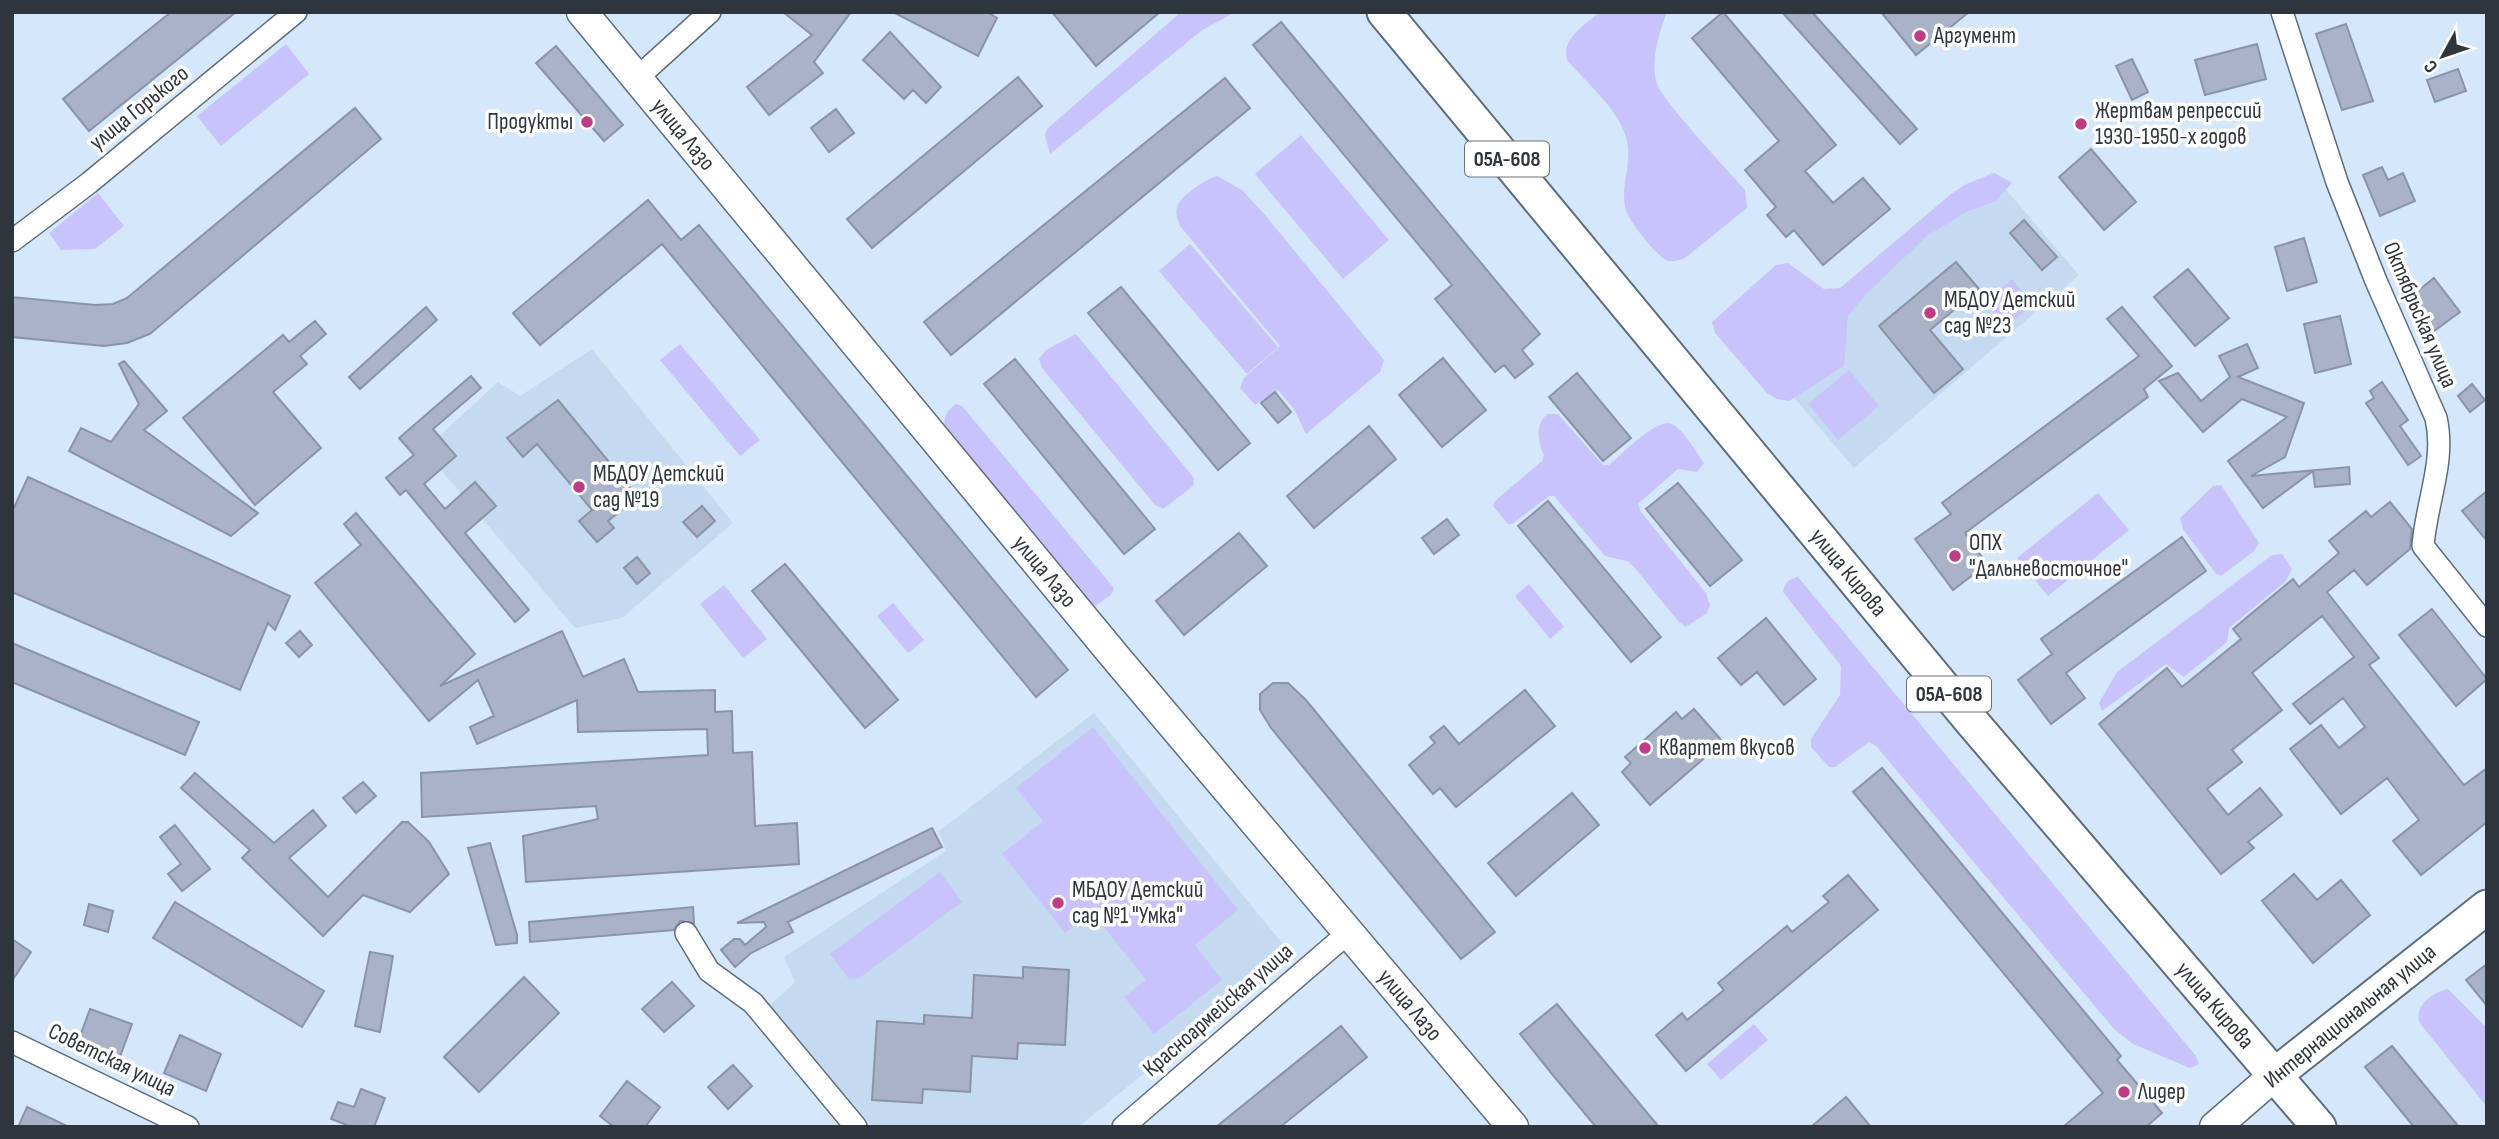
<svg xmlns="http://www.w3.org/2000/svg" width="2499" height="1139" font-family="'Sofia Sans Condensed',sans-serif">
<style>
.built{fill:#c3daf1}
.green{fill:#c9c3fc}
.building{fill:#aab2c7;stroke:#8b93a8;stroke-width:2}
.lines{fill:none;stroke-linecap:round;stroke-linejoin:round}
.minor-casing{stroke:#5d6d7d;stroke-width:24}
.secondary-casing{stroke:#5d6d7d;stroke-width:33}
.primary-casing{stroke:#5d6d7d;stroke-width:37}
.minor{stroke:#fff;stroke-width:21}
.secondary{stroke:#fff;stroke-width:30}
.primary{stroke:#fff;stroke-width:33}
.poi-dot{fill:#bd3c86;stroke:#fff;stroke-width:2.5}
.labels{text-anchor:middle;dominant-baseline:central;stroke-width:7;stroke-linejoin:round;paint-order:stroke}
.shield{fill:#fff;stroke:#6d7276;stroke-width:2}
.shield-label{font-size:21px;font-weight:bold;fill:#2e353c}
.poi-label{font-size:23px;fill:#2e353c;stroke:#fff;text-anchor:start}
.street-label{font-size:23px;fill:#2e353c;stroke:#fff}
</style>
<rect width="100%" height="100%" fill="#d5e7fa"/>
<path class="built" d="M1991,172L2079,275L1854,468L1766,365Z
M592,349L733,523L622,618L575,628L424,450L498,382L520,396Z
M1094,713L1291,954L1078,1127H873L770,1005L795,982L784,957L946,851L939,831Z"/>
<path class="green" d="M1181,12H1235L1201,31L1050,154L1045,135L1047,129Z
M1600,12H1667C1659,34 1651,57 1656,81C1659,98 1730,172 1745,190L1747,208L1685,258C1680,260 1674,262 1669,261C1658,259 1626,218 1625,207C1620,178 1637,158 1622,127C1611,103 1584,80 1567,60C1561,38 1585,25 1600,12Z
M286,44L309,74L221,146L197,116Z
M1301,135L1389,240L1343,279L1255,174Z
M1995,173L2012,183L1996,201L1966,212L1927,236L1866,294L1848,316L1844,366L1789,401L1777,399L1767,393L1715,333L1712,322L1776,265L1788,263L1824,289L1840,288L1951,194L1966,184Z
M1217,176L1242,190L1265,215L1384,360L1380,372L1306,434L1294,409L1278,390L1255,405L1240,388L1244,378L1280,346L1180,226C1178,220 1175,214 1177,208C1179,196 1206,179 1217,176Z
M98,193L124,226L95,249L61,250L49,233Z
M1190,244L1278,347L1247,374L1159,271Z
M2012,279L2033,305L2006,327L1985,301Z
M1076,334L1194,478L1193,486L1163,509L1155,505L1042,368L1039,359L1046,350Z
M680,344L760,440L740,456L660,360Z
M1849,370L1879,406L1838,440L1808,404Z
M956,404L962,406L1114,588L1111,595L1095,606L1089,604L946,431C942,417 946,412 956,404Z
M1547,414H1558L1603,465H1609C1621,455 1657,417 1672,424C1684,430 1696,452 1704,463L1697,472L1678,469L1638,504L1641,512L1706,593L1710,605L1707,613L1686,627L1678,621L1634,567L1627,561L1605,556L1554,496H1549L1512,524H1508L1493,506L1495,501L1542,461L1544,456C1538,441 1534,427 1547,414Z
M2221,485L2259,543L2254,551L2221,576L2216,574L2183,529L2180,518L2213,486Z
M2098,493L2129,530L2048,596L2017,558Z
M2282,554L2292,569L2286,581L2229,628L2227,642L2184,677L2166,664L2102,711L2099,703L2117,672L2272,555Z
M1798,577L2196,1056L2199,1064L2190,1068L2133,1044L2114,1029L1876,746L1869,742L1835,767H1829L1811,747V739L1840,695L1841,666L1783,592C1785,582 1789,579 1798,577Z
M1529,584L1564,627L1550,639L1515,596Z
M724,585L767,639L743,658L700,604Z
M893,603L924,640L908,653L877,616Z
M1093,727L1238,910L1195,945L1222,980L1154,1034L1124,997L1146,980L1092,912L1065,933L1002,854L1043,821L1016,788Z
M940,872L962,902L858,979L848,978L830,954Z
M2448,989L2487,1028V1107L2419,1022C2415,1005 2433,992 2448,989Z
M1754,1024L1768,1040L1721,1080L1707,1064Z"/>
<path class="building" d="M171,12H236L89,131L63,99Z
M783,12H851L814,62L823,73L769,115L747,87L812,35Z
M893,12H987L997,18L978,56Z
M1052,12H1160L1096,66Z
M1723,12L1836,145L1805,171L1833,203L1863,178L1890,209L1823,265L1794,230L1786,237L1767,215L1776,207L1745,170L1779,141L1692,38Z
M1782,12H1812L1917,129L1900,144Z
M1881,12H1969L1916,55Z
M1281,22L1540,334L1522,350L1533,364L1515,378L1504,365L1495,372L1435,299L1452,285L1253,45Z
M2346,24L2373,101L2342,110L2316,34Z
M890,32L941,87L926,103L913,90L904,99L863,60Z
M2257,44L2266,79L2205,95L2195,60Z
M556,46L623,125L604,141L536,63Z
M2132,59L2148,92L2132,100L2116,66Z
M2458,69L2466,91L2435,102L2427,80Z
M1018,77L1042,106L872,248L847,219Z
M1225,78L1250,108L951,355L924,322Z
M355,108L381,139L150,334L127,343L104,346L12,337V297L95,305L113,304L127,298Z
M836,109L854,133L829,152L811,128Z
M2091,149L2136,202L2104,230L2059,177Z
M2382,167L2388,180L2403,173L2415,201L2380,216L2363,175Z
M648,200L681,240L699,225L1068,670L1036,697L662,244L540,345L513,313Z
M2024,220L2057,257L2042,270L2010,233Z
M2304,238L2317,282L2287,291L2275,247Z
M1956,262L1979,289L1930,330L1963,369L1934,393L1879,326Z
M2188,269L2229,318L2195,346L2154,297Z
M2434,278L2460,312L2434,331L2409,298Z
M1121,287L1250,443L1218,470L1088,313Z
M426,307L437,320L360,389L349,377Z
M2122,307L2172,366L2144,389L2148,397L1965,533L1987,564L1953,590L1915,539L1951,514L1942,503L2139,356L2107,319Z
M2340,316L2351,364L2315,373L2304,324Z
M315,321L326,334L300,356L307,364L273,392L321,448L255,505L183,418L283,335L289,342Z
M2247,344L2258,368L2238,377L2304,403L2285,457L2251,476L2349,467L2350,484L2315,487L2313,471L2263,508L2228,461L2287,417L2242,399L2203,432L2159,381L2178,373L2201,401L2230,377L2219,356Z
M1443,358L1486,410L1442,447L1399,395Z
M1015,359L1155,529L1124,554L984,384Z
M124,361L167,411L144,430L258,513L231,536L69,451L81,428L111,442L139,404L119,364Z
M1577,373L1631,438L1603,461L1549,397Z
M471,376L481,388L433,429L456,456L424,484L445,509L475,482L496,506L465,533L529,610L515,622L406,490L400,495L386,478L414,455L399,438Z
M2382,382L2408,420L2400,426L2421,456L2408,465L2366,403L2374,398L2370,391Z
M2472,384L2485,400L2470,412L2458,396Z
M1275,392L1291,412L1278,423L1261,403Z
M558,400L638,497L608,521L614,528L597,542L579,521L592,510L537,444L523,457L507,438Z
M1369,426L1396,459L1314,528L1287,496Z
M28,477L290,596L275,630L268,623L240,690L12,592V512Z
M1678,483L1742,560L1710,586L1646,509Z
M2487,491V541L2462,511Z
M1548,501L1661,637L1631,662L1518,526Z
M2390,502L2412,529L2410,549L2367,585L2354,570L2327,592L2379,658L2369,665L2464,785L2487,768V822L2421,875L2393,841L2419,820L2387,778L2341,814L2290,749L2321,725L2339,748L2365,727L2343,698L2310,724L2293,704L2354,657L2322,616L2252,673L2282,710L2232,750L2242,762L2207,789L2228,815L2260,788L2282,815L2248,842L2254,848L2221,874L2099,724L2167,668L2182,687L2241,639L2233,629L2293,579L2299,587L2339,553L2329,541L2366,511L2371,517Z
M702,506L715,521L697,537L683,522Z
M356,513L475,654L440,686L562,631L583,677L624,659L638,692L715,690V712L732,711L733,753L752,752L755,826L797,823L799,864L526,882L523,836L598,819L596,806L422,817L421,773L708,755L707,729L578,732L577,700L477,744L470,727L494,716L478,680L429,721L315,583L361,545L344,524Z
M1447,519L1459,535L1434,554L1422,538Z
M1239,533L1267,566L1184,635L1156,601Z
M2182,537L2206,571L2066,673L2085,698L2051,724L2018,680L2052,654L2041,639Z
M637,557L650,573L637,584L624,568Z
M785,564L898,700L865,728L752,591Z
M2432,609L2487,679L2456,706L2399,635Z
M1766,618L1816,679L1784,705L1757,672L1741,685L1718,658Z
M300,631L312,645L299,657L286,643Z
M12,643L199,722L185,755L12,682Z
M1273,683H1288L1306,700L1495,932L1461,959L1271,728L1260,710V694Z
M1525,690L1555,726L1456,807L1440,788L1433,794L1409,765L1435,743L1430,737L1444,726L1459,744Z
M1694,709L1723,742L1650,805L1622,772L1631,763L1625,757L1676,712L1682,719Z
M1882,768L2121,1056L2117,1060L2162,1113L2146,1127H2063L2103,1093L1853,792Z
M195,773L274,843L313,810L326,826L289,858L328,897L402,822H408L429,842L449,874L410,912L363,895L323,936L242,858L250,850L181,788Z
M363,782L376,796L356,813L343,798Z
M1572,793L1599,825L1516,896L1488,863Z
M175,825L210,869L182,891L168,874L181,864L160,837Z
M932,828L942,847L788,922L793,932L751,953L735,967L721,950L734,939H740L745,945L766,927L764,922L737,923Z
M490,843L517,935V943L496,945L468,848Z
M2294,874L2317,900L2341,880L2370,915L2313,963L2262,901Z
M1848,875L1878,910L1686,1071L1656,1035L1682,1013L1687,1020L1724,990L1718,983L1787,926L1792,932L1829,902L1823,896Z
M175,902L324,991L302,1027L153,938Z
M89,904L113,911L108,932L84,925Z
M693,907L694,923L680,921L674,930L530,942L529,922Z
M12,939L31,952L12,981Z
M370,952L393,956L380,1032L355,1026Z
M2487,964V1006L2466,980Z
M1023,967L1069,970L1065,1045L1018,1043L1017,1059L972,1056L970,1092L923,1089L922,1103L872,1100L877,1021L924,1024V1015L972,1018L974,975L1023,978Z
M524,977L559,1013L479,1092L444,1057Z
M672,982L694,1006L664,1032L642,1009Z
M1557,1004L1575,1026L1659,1127H1596L1552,1074L1520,1034Z
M90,1009L132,1024L118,1062L76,1047Z
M1341,1026L1367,1057L1280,1127H1216Z
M180,1035L221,1054L206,1091L164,1073Z
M2392,1046L2459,1127H2414L2365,1067Z
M733,1065L752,1086L728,1109L708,1087Z
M627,1081L660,1107L645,1127H614L600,1116Z
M361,1089L385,1098L374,1127H352L331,1119L338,1102L354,1107Z
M1846,1097L1871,1127H1811Z
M27,1107L69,1127H18Z"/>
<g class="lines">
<g class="minor-casing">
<path id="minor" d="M2282,12L2337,182L2376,281L2436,418C2446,461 2426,503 2423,546L2487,626
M636,79L710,12
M12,241L89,183L296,12
M686,933L709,971L753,1003L856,1127
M12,1042L188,1127
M1123,1127L1348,933"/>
</g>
<g class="secondary-casing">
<g id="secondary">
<path id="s1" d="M582,12L1117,659L1513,1127"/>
<path d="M2215,1127L2276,1074"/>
</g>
</g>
<g class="primary-casing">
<g id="primary">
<path id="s2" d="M1384,12L1972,722L2319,1127"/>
<path d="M2276,1074L2487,907"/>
</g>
</g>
<use href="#minor" class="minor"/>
<use href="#secondary" class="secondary"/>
<use href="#primary" class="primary"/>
</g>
<g class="poi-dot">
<circle cx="1920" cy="36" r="7"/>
<circle cx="587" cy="122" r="7"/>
<circle cx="2081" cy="124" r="7"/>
<circle cx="1930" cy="313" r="7"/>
<circle cx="579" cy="487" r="7"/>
<circle cx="1955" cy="556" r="7"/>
<circle cx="1645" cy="748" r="7"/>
<circle cx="1058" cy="903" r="7"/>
<circle cx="2124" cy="1092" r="7"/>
</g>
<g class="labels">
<g class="shield">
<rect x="1465" y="141.5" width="84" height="35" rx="5"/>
<rect x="1907" y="676.5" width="84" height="35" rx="5"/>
</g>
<g class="shield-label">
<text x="1507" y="159">05А-608</text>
<text x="1949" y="694">05А-608</text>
</g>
<g class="poi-label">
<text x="1934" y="36">Аргумент</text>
<text x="2095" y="111">Жертвам репрессий<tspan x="2095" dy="26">1930-1950-х годов</tspan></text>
<text x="573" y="122" text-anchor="end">Продукты</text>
<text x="1944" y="300">МБДОУ Детский<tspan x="1944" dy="26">сад №23</tspan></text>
<text x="593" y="474">МБДОУ Детский<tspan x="593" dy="26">сад №19</tspan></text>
<text x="1969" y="543">ОПХ<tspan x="1969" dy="26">"Дальневосточное"</tspan></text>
<text x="1659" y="748">Квартет вкусов</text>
<text x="1072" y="890">МБДОУ Детский<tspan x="1072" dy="26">сад №1 "Умка"</tspan></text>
<text x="2138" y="1092">Лидер</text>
</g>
<g class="street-label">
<text transform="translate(139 108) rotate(-39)">улица Горького</text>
<text stroke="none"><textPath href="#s1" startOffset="159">улица Лазо</textPath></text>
<text transform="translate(2420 315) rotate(67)">Октябрьская улица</text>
<text stroke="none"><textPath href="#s1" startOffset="726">улица Лазо</textPath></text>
<text stroke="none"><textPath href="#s2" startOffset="728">улица Кирова</textPath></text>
<text stroke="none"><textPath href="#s1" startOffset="1293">улица Лазо</textPath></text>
<text stroke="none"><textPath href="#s2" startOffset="1295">улица Кирова</textPath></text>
<text transform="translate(1218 1010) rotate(-41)">Красноармейская улица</text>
<text transform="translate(2350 1016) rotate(-39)">Интернациональная улица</text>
<text transform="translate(112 1060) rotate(26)">Советская улица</text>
</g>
</g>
<rect width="2499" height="1139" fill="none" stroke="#2e353c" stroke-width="28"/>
<g transform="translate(2443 56) rotate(230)" stroke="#ffffff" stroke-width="5" paint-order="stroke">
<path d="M0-5L12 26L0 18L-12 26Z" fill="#2e353c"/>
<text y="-10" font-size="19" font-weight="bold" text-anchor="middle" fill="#2e353c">С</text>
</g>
</svg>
